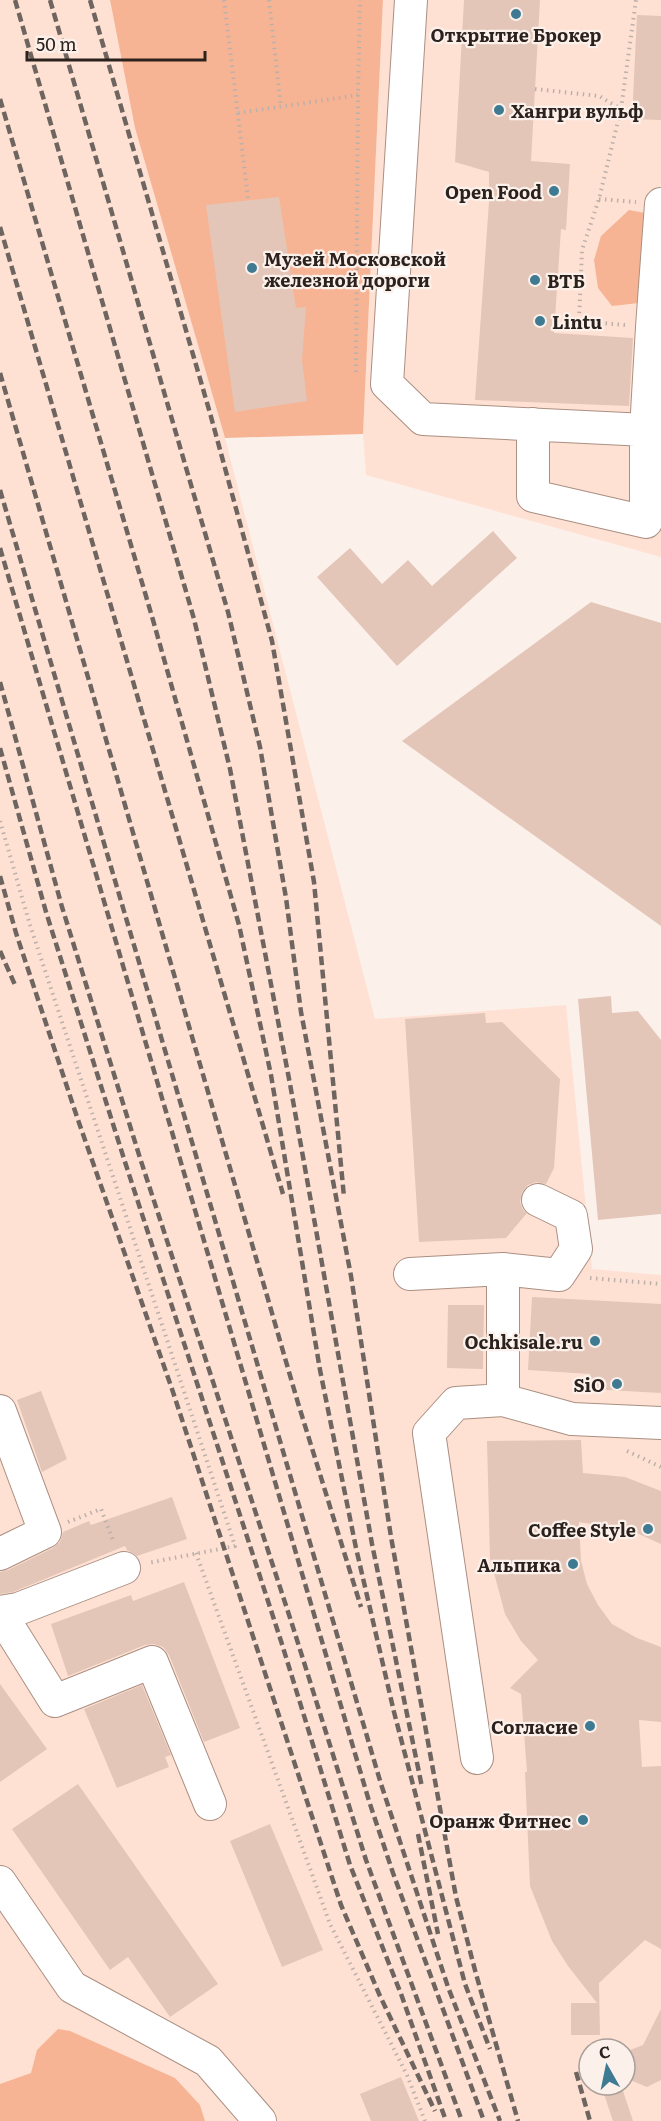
<svg xmlns="http://www.w3.org/2000/svg" width="661" height="2121" font-family="Literata,serif">
<style>
.built{fill:#ffe1d3;fill-rule:evenodd}
.green{fill:#f6b495}
.building{fill:#e3c6b8}
.lines{fill:none;stroke-linecap:round;stroke-linejoin:round}
.minor-casing{stroke:#aa8f82;stroke-width:34}
.path{stroke:#bcb0ab;stroke-width:4;stroke-dasharray:1.5 4.5;stroke-linecap:butt}
.minor{stroke:#fff;stroke-width:32}
.rail{stroke:#6f6560;stroke-width:4.5;stroke-dasharray:9 4.5;stroke-linecap:butt}
.poi-dot{fill:#3e7a92;stroke:#fcf0eb;stroke-width:2}
.labels{text-anchor:middle;dominant-baseline:central;stroke-width:4.5;stroke-linejoin:round;paint-order:stroke}
.poi-label{font-size:18px;font-weight:bold;fill:#2c221d;stroke:#fcf0eb;text-anchor:end}
</style>
<rect width="100%" height="100%" fill="#fcf0eb"/>
<path class="built" d="M0,0H110L135,128L225,438L375,1019L566,1005L592,1269L661,1275V2121H0ZM589,2049H625V2085H589Z
M383,0H661V557L366,475L363,434Z"/>
<path class="green" d="M110,0H383L363,434L225,438L135,128Z
M629,210L645,213L639,303L612,306L598,288L594,260L601,236Z
M58,2029L70,2031L175,2078L200,2105L205,2121H0V2084L31,2073L37,2050Z"/>
<path class="building" d="M464,0H540L531,161L570,164L566,230L561,229L554,333L633,338L629,406L475,400L489,202V172L455,162Z
M637,15L661,16V120L632,119Z
M279,197L296,308L306,307L302,360L307,401L235,412L206,205Z
M493,531L517,558L397,666L317,577L350,548L382,584L408,560L432,586Z
M591,602L661,623V926L402,741Z
M611,996L612,1013L638,1011L661,1040V1214L598,1220L578,999Z
M485,1013L486,1023L502,1022L560,1079L554,1168L546,1184L536,1182L528,1185L522,1192L520,1202L523,1210L527,1213L506,1238L419,1242L405,1019Z
M532,1297L661,1304V1393L589,1389L590,1374L528,1370Z
M448,1305H484L483,1369L447,1368Z
M41,1391L67,1459L42,1472L17,1400Z
M581,1440L583,1473L625,1477L661,1491V1544L630,1530L579,1522L581,1561L587,1584L598,1605L612,1624L637,1638L661,1647V1722L639,1720L642,1767L661,1766V1949L645,1940L599,1983L600,2035H571V2003H597L568,1966L552,1941L530,1886L525,1772H527L521,1694L510,1688L538,1660L521,1641L505,1614L490,1558L487,1441Z
M172,1497L187,1539L137,1556L127,1550L125,1546L13,1592L0,1594V1572L8,1570L53,1548L60,1542L63,1532L89,1521L91,1525Z
M184,1582L240,1728L204,1742L169,1655L163,1647L154,1644L145,1645L68,1676L51,1624L131,1595L133,1601Z
M0,1684L47,1749L0,1782Z
M142,1685L171,1755L165,1757L169,1767L117,1788L84,1709Z
M78,1784L218,1984L170,2017L128,1957L110,1970L12,1829Z
M270,1824L323,1950L282,1967L230,1841Z
M661,2009V2080L647,2087L625,2078V2061L630,2050L643,2045Z
M401,2077L419,2121H371L360,2094Z
M601,2085H621L633,2121H613Z"/>
<g class="lines">
<g class="minor-casing">
<path id="minor" d="M411,0L387,384L423,419L646,430L652,327
M661,204L652,327L661,328
M533,424V496L646,522V430
M410,1274L503,1269L559,1275L576,1249L571,1216L538,1200
M503,1400V1269
M0,1411L45,1532L0,1554
M0,1612L18,1609L124,1568
M0,1613L55,1701L152,1662L210,1804
M477,1758L429,1433L456,1403L503,1400L572,1419L661,1423
M0,1882L72,1987L208,2061L260,2121"/>
</g>
<path class="path" d="M224,0L248,198
M269,0L281,107
M535,89L599,96L621,109
M238,113L358,95L360,0
M599,199L636,202
M625,325L579,321L582,250L599,199L621,109L636,0
M356,372L358,95
M0,821L30,925L235,1546L148,1563
M590,1278L661,1284
M627,1451L661,1467
M68,1522L101,1509L114,1543
M196,1553L330,1924L407,2075L425,2121"/>
<use href="#minor" class="minor"/>
<path class="rail" d="M15,0L194,619L230,769L290,1084L372,1544L422,1787
M50,0L228,612L260,747L286,898L301,1012L351,1276L391,1537L456,1897L476,1974L518,2121
M90,0L210,413L272,641L314,882L344,1197
M0,99L153,620L239,925L271,1075L320,1370L356,1548L394,1712L465,1984L490,2049
M0,227L283,1194
M0,373L298,1403L361,1607
M0,490L381,1784L448,1987L500,2121
M0,548L369,1801L393,1873L484,2121
M0,682L62,907L140,1158L292,1624L366,1860L462,2121
M0,748L46,912L125,1162L281,1641L350,1865L401,1994L446,2121
M0,876L16,933L77,1117L172,1389L341,1905L380,1996L435,2111
M0,951L15,985
M418,1834L438,1934
M576,2072L590,2121"/>
</g>
<g class="poi-dot">
<circle cx="516" cy="14" r="6"/>
<circle cx="499" cy="110" r="6"/>
<circle cx="554" cy="191" r="6"/>
<circle cx="252" cy="268" r="6"/>
<circle cx="535" cy="280" r="6"/>
<circle cx="540" cy="321" r="6"/>
<circle cx="595" cy="1341" r="6"/>
<circle cx="617" cy="1384" r="6"/>
<circle cx="648" cy="1529" r="6"/>
<circle cx="573" cy="1564" r="6"/>
<circle cx="590" cy="1726" r="6"/>
<circle cx="583" cy="1820" r="6"/>
</g>
<g class="labels">
<g class="poi-label">
<text x="516" y="34" text-anchor="middle">Открытие Брокер</text>
<text x="511" y="110" text-anchor="start">Хангри вульф</text>
<text x="542" y="191">Open Food</text>
<text x="264" y="258" text-anchor="start">Музей Московской<tspan x="264" dy="21">железной дороги</tspan></text>
<text x="547" y="280" text-anchor="start">ВТБ</text>
<text x="552" y="321" text-anchor="start">Lintu</text>
<text x="583" y="1341">Ochkisale.ru</text>
<text x="605" y="1384">SiO</text>
<text x="636" y="1529">Coffee Style</text>
<text x="561" y="1564">Альпика</text>
<text x="578" y="1726">Согласие</text>
<text x="571" y="1820">Оранж Фитнес</text>
</g>
</g>
<g transform="translate(607 2067) rotate(351)"><circle r="28" fill="#fcf0eb" stroke="#a99e99" stroke-width="1.5"/>
<path d="M0-4.5L10 22L0 15L-10 22Z" fill="#3e7a92"/>
<text y="-9" font-size="16" font-weight="bold" text-anchor="middle" fill="#2c221d">С</text>
</g>
<path d="M27 51v9h178v-9" fill="none" stroke="#2c221d" stroke-width="3"/>
<text x="36" y="51" font-size="18" fill="#2c221d" stroke="#fcf0eb" stroke-width="4.5" paint-order="stroke">50 m</text>
</svg>
